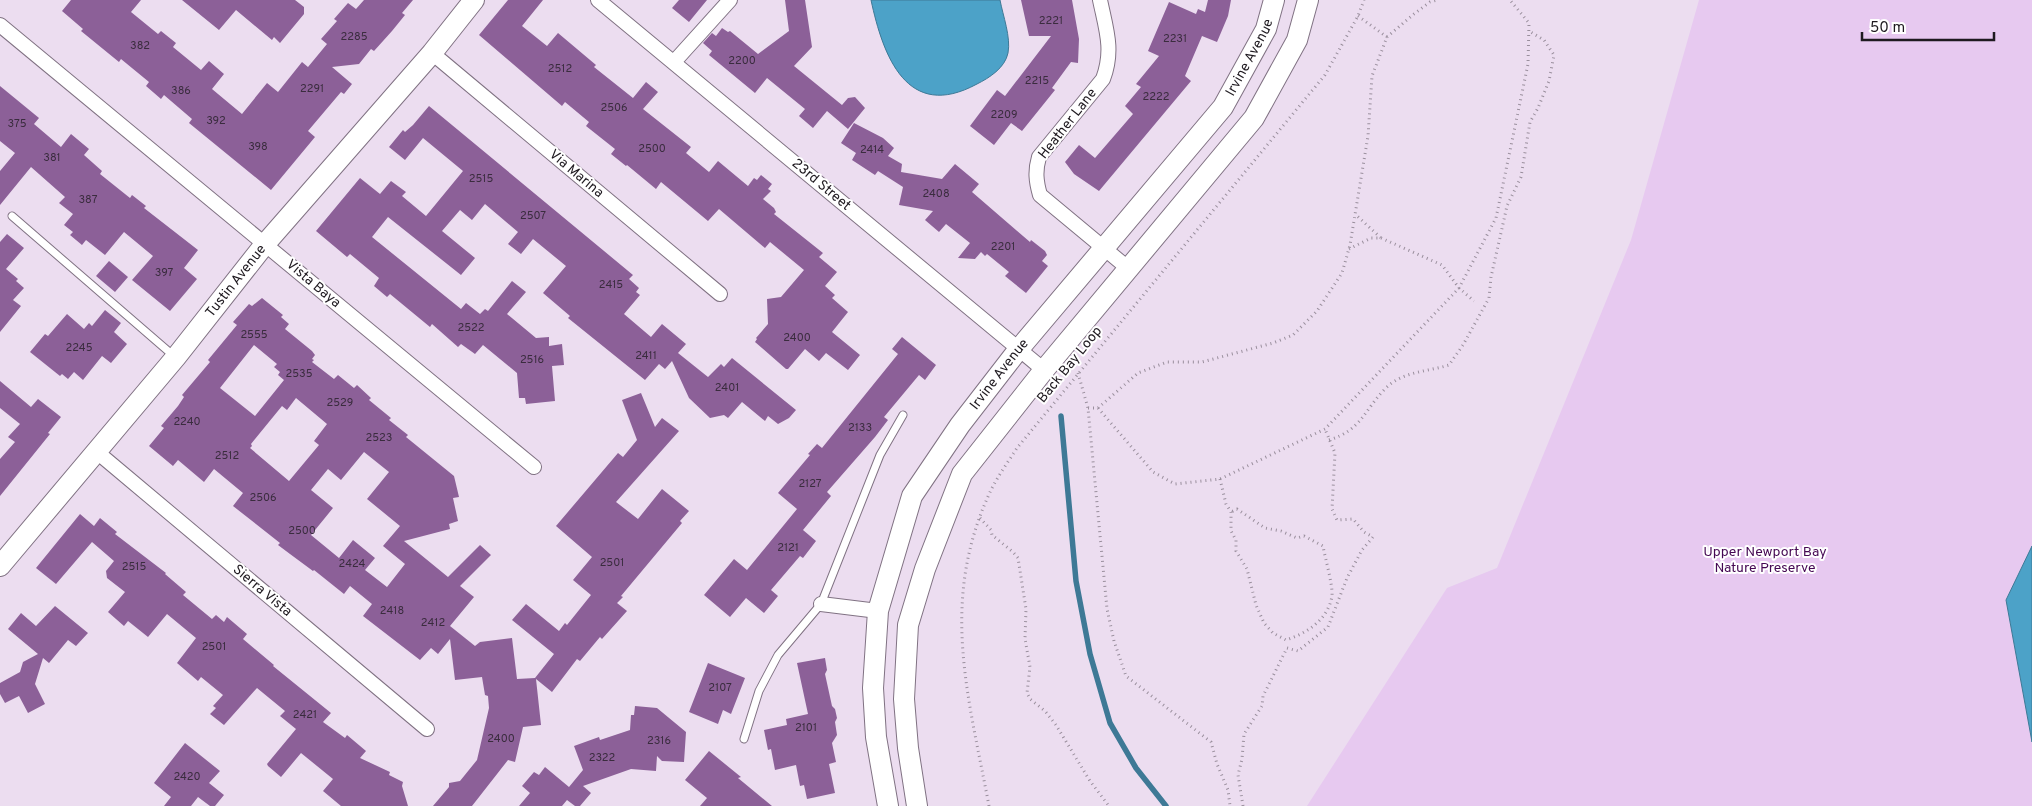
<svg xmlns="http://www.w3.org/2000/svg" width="2032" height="806" font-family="Overpass,sans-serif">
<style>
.green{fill:#e7c9f0}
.water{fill:#4ca2c8;stroke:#3e7996}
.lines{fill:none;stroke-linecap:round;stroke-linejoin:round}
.stream{stroke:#3e7996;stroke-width:5.5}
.building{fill:#8c6098;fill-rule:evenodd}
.lane-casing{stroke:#807283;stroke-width:9}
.street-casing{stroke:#807283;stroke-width:16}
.secondary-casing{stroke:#807283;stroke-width:22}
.path{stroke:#9a8f9d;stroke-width:3;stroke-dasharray:1 4;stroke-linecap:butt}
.lane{stroke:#fff;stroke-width:7}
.street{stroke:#fff;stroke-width:14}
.secondary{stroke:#fff;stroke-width:20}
.labels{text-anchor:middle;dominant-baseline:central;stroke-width:4;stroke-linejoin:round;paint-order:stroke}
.number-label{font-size:11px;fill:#3a2c3e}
.street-label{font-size:14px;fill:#1f1a20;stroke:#fff}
.park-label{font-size:14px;fill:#450853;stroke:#fff}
</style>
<rect width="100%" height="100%" fill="#ecddf0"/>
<path class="green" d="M1699,0H2032V546L2006,600L2032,742V806H1307L1447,588L1497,568L1631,240Z"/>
<path class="water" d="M871,0H1000C1003,16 1011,37 1008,53C1005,68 989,78 977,84C907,122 883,56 871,0Z
M2032,546V742L2006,600Z"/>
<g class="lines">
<path class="stream" d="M1061,416L1076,581L1090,654L1110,723L1136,768L1166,806"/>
</g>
<path class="building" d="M71,0H141L131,12L158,34L161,31L176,43L173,47L201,70L209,61L224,74L212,89L242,114L267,83L278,92L302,62L308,67L327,44L321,39L337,21L334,19L348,3L356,9L364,0H413L402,13L405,15L392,31L374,51L371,49L359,64L332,67L352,84L344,94L341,92L308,131L315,137L271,190L189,123L192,119L164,95L161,99L146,86L149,82L121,59L119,62L81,31L83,29L62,11Z
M182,0H295L304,7V14L280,43L274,37L272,40L236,10L219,30Z
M508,0H543L522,26L547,46L558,33L596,65L594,67L633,98L646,82L658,92L643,109L691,147L686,153L709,172L718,161L748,186L754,178L757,180L761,175L772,184L768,189L771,191L763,199L774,208L776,212L774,214L823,253L819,257L837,272L825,286L835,295L832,298L848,312L832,332L860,355L848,370L826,353L819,361L805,349L788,369H786L755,342L757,339L756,338L768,324L767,299L781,297L804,270L770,242L765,248L719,209L708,221L661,182L656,189L627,165L626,166L611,154L615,149L586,126L589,122L565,102L562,106L479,35Z
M679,0H707L689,22L672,8Z
M785,0H805L812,47L794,66L842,105L848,98L855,97L865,108L848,129L827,111L813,128L799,116L805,109L767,78L755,93L709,55L712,51L703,43L712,33L716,36L722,28L728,32L730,31L758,54L789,31Z
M1021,0H1072L1079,39L1078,63L1071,62L1052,88L1055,90L1022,131L1011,123L994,145L970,126L997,90L1005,96L1051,36H1029Z
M1208,0H1231L1228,16L1217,42L1202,36L1185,76L1191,81L1099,191L1074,174L1065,162L1079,145L1095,158L1133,114L1125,106L1141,87L1136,84L1159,56L1148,51L1169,2L1196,14L1198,9L1205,12Z
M0,86L39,118L34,124L61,147L71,134L89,149L84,155L102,171L100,174L130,198L132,195L146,206L144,208L198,250L184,268L197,279L170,311L132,280L153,256L124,232L105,255L86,240L82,245L70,235L73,232L64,225L73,214L59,203L65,197L31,167L0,205V171L15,153L0,141Z
M429,106L633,275L629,279L639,288L636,292L640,295L624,314L651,337L662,324L686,344L678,353L708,377L721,364L724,367L732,358L796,410L789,418L778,424L768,416L765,421L742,402L728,418L724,415L710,418L689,398L672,361L665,369L659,364L645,380L568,318L570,316L543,293L566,266L533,239L521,254L508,244L518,232L485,204L472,220L460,210L442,231L475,258L461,275L388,217L372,237L461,309L466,303L480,314L485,309L488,311L512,281L526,292L507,314L536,338L549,337V346L562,344L564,365L552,366L555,401L526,404L525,398H519L517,373L483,345L475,354L461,344L458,347L432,324L430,327L390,294L387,297L374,286L379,278L350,254L347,257L316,231L360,178L380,194L391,181L406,192L402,196L426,216L463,171L423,138L405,160L389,147L403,130L405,132L413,125Z
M854,123L883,138L894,148L888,156L902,164L901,172L942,179L955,164L979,184L972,192L1030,242L1031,240L1045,251L1047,255L1042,261L1048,266L1026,293L1005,276L1009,272L987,254L985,256L981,252L975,259L958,258L970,243L946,224L939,232L925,220L933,211L899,205L903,187L878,171L875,175L852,160L856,153L841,143Z
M7,234L24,248L6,269L18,279L16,281L24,288L13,300L21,306L0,332V242Z
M109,261L128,277L115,292L96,276Z
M262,298L283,315L281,317L289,324L285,329L312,351L315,355L312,359L314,360L312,362L334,379L338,375L354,388L357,385L371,398L369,400L391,418L389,420L408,435L406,437L454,476L459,497L453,498L458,521L449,524L450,529L404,541L448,577L480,545L491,555L460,586L474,597L450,626L475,646L480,642L512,638L517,679L535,678L554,654L512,620L526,604L559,631L565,623L567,625L591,595L573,580L592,557L556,526L618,453L623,457L637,440L622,400L641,393L655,427L662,418L679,431L616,502L638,519L662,489L689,511L680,521L682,523L621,596L623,597L617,603L627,611L602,639L600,637L580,661L577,659L552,692L536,679L541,725L523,727L515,762L508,760L472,806H433L449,787V783L460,781L477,760L489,708L488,696L485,695L482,677L455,680L450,639L438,654L431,648L420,660L363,616L372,604L350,586L344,594L314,570L313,571L290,554L278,545L280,543L233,506L243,493L214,469L204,482L178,460L173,466L149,446L164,428L161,426L178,406L184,397L182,395L210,362L208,360L237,325L233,322L249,304L252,306ZM254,345L277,364L274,367L280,372L278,375L284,380L255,416L220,388ZM296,398L327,424L314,441L319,445L289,481L250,448L252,446L251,444L282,406L287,410ZM364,452L389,472L367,499L400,526L383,546L405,564L387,587L365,570L375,558L353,540L339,558L311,535L333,508L311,490L328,469L341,480Z
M105,310L121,323L114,332L127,344L111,363L102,356L83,380L74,372L68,379L62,374L60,376L30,352L45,334L48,336L67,314L84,329L89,323L92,326Z
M902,337L936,365L925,380L919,375L884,417L888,420L875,437L827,492L831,496L803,530L816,541L803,558L800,556L771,590L778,596L764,613L746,598L730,617L704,595L734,559L747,570L797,509L778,493L810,455L808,454L817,444L822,448L898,354L892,349Z
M0,381L31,407L38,399L61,417L48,433L50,434L0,496V459L15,442L8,437L20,424L0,408Z
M80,514L94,526L100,518L117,532L115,534L166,573L165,574L186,592L183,595L212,619L216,615L224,622L227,617L247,634L243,639L274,665L273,666L331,713L323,722L345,738L347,735L366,751L360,758L390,772L389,775L403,782L402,786L408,806H341L323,791L333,779L301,753L281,777L268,766L267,764L296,729L280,716L285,711L257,688L224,725L210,714L216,708L213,706L223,695L201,677L198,681L177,663L196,638L167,614L148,637L128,621L124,626L108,612L125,592L107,578L106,571L114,561L92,542L56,584L36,568Z
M55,606L88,633L76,646L68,640L49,663L43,658L35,684L45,704L28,713L19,696L5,703L0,694V683L20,672L23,662L38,654L8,629L21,613L36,626Z
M825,658L827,670L825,674L832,706L835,709L837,718L835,722L837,735L832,743L836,762L829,764L835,793L807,799L804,785L800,786L796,765L775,770L771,749L768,750L764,730L787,725L786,719L808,714L797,663Z
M708,663L745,678L731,714L723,710L718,724L689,712Z
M635,706L657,708L686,732L684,762L662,761L657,756L656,771L631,769L583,786L591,793L580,806H575L567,800L562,806H519L530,793L522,786L534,772L539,775L545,767L569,787L583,770L574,746L599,737L600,740L630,730L631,715H634Z
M185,743L220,771L209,783L224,795L215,806H210L198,797L191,806H164L171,797L154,783Z
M709,751L741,777L738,778L772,806H700L707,798L685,780Z"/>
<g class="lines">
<g class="lane-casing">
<path id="lane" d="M12,216L175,357
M744,739L759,691L778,655L821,604L880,455L903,415"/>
</g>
<g class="street-casing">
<path id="street" d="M598,0L1044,370
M1100,0C1106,29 1114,50 1103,79L1039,157C1035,171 1036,181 1040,195L1129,269
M0,25L534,467
M432,53L720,294
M674,62L730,0
M97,452L427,729
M821,604L878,611"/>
</g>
<g class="secondary-casing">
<g id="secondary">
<path id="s1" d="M0,566L176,357L265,244L432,53L474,0"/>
<path id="s2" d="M888,806L876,737L873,688L878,611L912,496L960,425L1018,350L1223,107L1266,29L1274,0"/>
<path d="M917,806L908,748L904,699L908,625L925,569L962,474L1044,370L1254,118L1297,40L1308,0"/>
</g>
</g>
<path class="path" d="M1358,16L1387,37
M1381,238L1442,265L1459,288L1474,301
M1349,249L1371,238H1381L1355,214
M1078,373L1088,408L1107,609L1114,641L1126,676L1211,742L1217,764L1228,790L1230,806
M1088,408H1098L1153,472L1175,484L1220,479L1325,429L1459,288L1496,218L1528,64L1529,23L1510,0
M1098,408L1138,373L1167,362H1202L1273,343L1293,335L1317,311L1342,273L1350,245L1368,136L1372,76L1387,37L1414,14L1430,2L1437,0
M1329,440C1362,430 1364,410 1385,389C1402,371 1427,372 1449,365L1463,345L1489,298L1491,277L1507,206L1521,177L1530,122L1538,108L1549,81L1554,55L1544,40L1529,31
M1220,479L1226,504L1231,512V531L1236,540V551L1247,569L1256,605L1264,623L1273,633L1286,640C1307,633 1328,620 1332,596C1333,585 1325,558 1323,546L1304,536L1297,538L1281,531L1265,528L1237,509L1231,512
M980,518L991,530L992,535L1013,552L1018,558L1026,609L1025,639L1030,667L1027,693L1030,699L1045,711L1056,725L1090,781L1109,806
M989,806C968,694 939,600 991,490C998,476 1008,462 1017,448L1325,75L1358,16L1364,0
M1243,806L1238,775L1242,759L1244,734L1262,706L1263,696L1287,648L1298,651L1328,627L1347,578L1362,550L1373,537L1364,532L1353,519L1337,520L1332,509L1335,453L1325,429"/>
<use href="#lane" class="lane"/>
<use href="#street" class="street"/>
<use href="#secondary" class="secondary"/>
</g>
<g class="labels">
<g class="number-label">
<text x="1051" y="21">2221</text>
<text x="354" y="37">2285</text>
<text x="1175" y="39">2231</text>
<text x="140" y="46">382</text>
<text x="742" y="61">2200</text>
<text x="560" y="69">2512</text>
<text x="1037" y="81">2215</text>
<text x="312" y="89">2291</text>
<text x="181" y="91">386</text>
<text x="1156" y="97">2222</text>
<text x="614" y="108">2506</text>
<text x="1004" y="115">2209</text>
<text x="216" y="121">392</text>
<text x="17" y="124">375</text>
<text x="258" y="147">398</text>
<text x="652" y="149">2500</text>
<text x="872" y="150">2414</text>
<text x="52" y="158">381</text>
<text x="481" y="179">2515</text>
<text x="936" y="194">2408</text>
<text x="88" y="200">387</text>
<text x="533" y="216">2507</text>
<text x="1003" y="247">2201</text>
<text x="164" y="273">397</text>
<text x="611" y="285">2415</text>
<text x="471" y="328">2522</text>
<text x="254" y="335">2555</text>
<text x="797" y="338">2400</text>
<text x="79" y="348">2245</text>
<text x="646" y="356">2411</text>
<text x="532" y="360">2516</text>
<text x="299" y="374">2535</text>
<text x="727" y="388">2401</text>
<text x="340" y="403">2529</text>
<text x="187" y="422">2240</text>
<text x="860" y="428">2133</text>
<text x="379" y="438">2523</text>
<text x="227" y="456">2512</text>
<text x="810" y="484">2127</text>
<text x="263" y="498">2506</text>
<text x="302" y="531">2500</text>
<text x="788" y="548">2121</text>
<text x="612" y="563">2501</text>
<text x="352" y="564">2424</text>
<text x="134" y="567">2515</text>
<text x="392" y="611">2418</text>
<text x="433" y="623">2412</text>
<text x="214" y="647">2501</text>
<text x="720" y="688">2107</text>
<text x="305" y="715">2421</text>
<text x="806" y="728">2101</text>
<text x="501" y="739">2400</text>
<text x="659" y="741">2316</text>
<text x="602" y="758">2322</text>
<text x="187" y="777">2420</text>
</g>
<g class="street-label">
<text stroke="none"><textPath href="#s2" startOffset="871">Irvine Avenue</textPath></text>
<text transform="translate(1068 124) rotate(-52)">Heather Lane</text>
<text transform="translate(576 174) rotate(40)">Via Marina</text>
<text transform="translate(821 185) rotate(40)">23rd Street</text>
<text stroke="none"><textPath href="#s1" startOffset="370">Tustin Avenue</textPath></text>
<text transform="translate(313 284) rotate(40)">Vista Baya</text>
<text transform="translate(1070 365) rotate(-51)">Back Bay Loop</text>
<text stroke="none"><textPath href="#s2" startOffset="466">Irvine Avenue</textPath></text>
<text transform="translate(262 591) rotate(40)">Sierra Vista</text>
</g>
<g class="park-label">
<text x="1765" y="552">Upper Newport Bay<tspan x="1765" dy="16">Nature Preserve</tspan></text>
</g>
</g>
<path d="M1862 32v8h132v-8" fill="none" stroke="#1f1a20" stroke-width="2.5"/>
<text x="1870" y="32" font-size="15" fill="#1f1a20" stroke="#ffffff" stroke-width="4" paint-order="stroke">50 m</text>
</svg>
